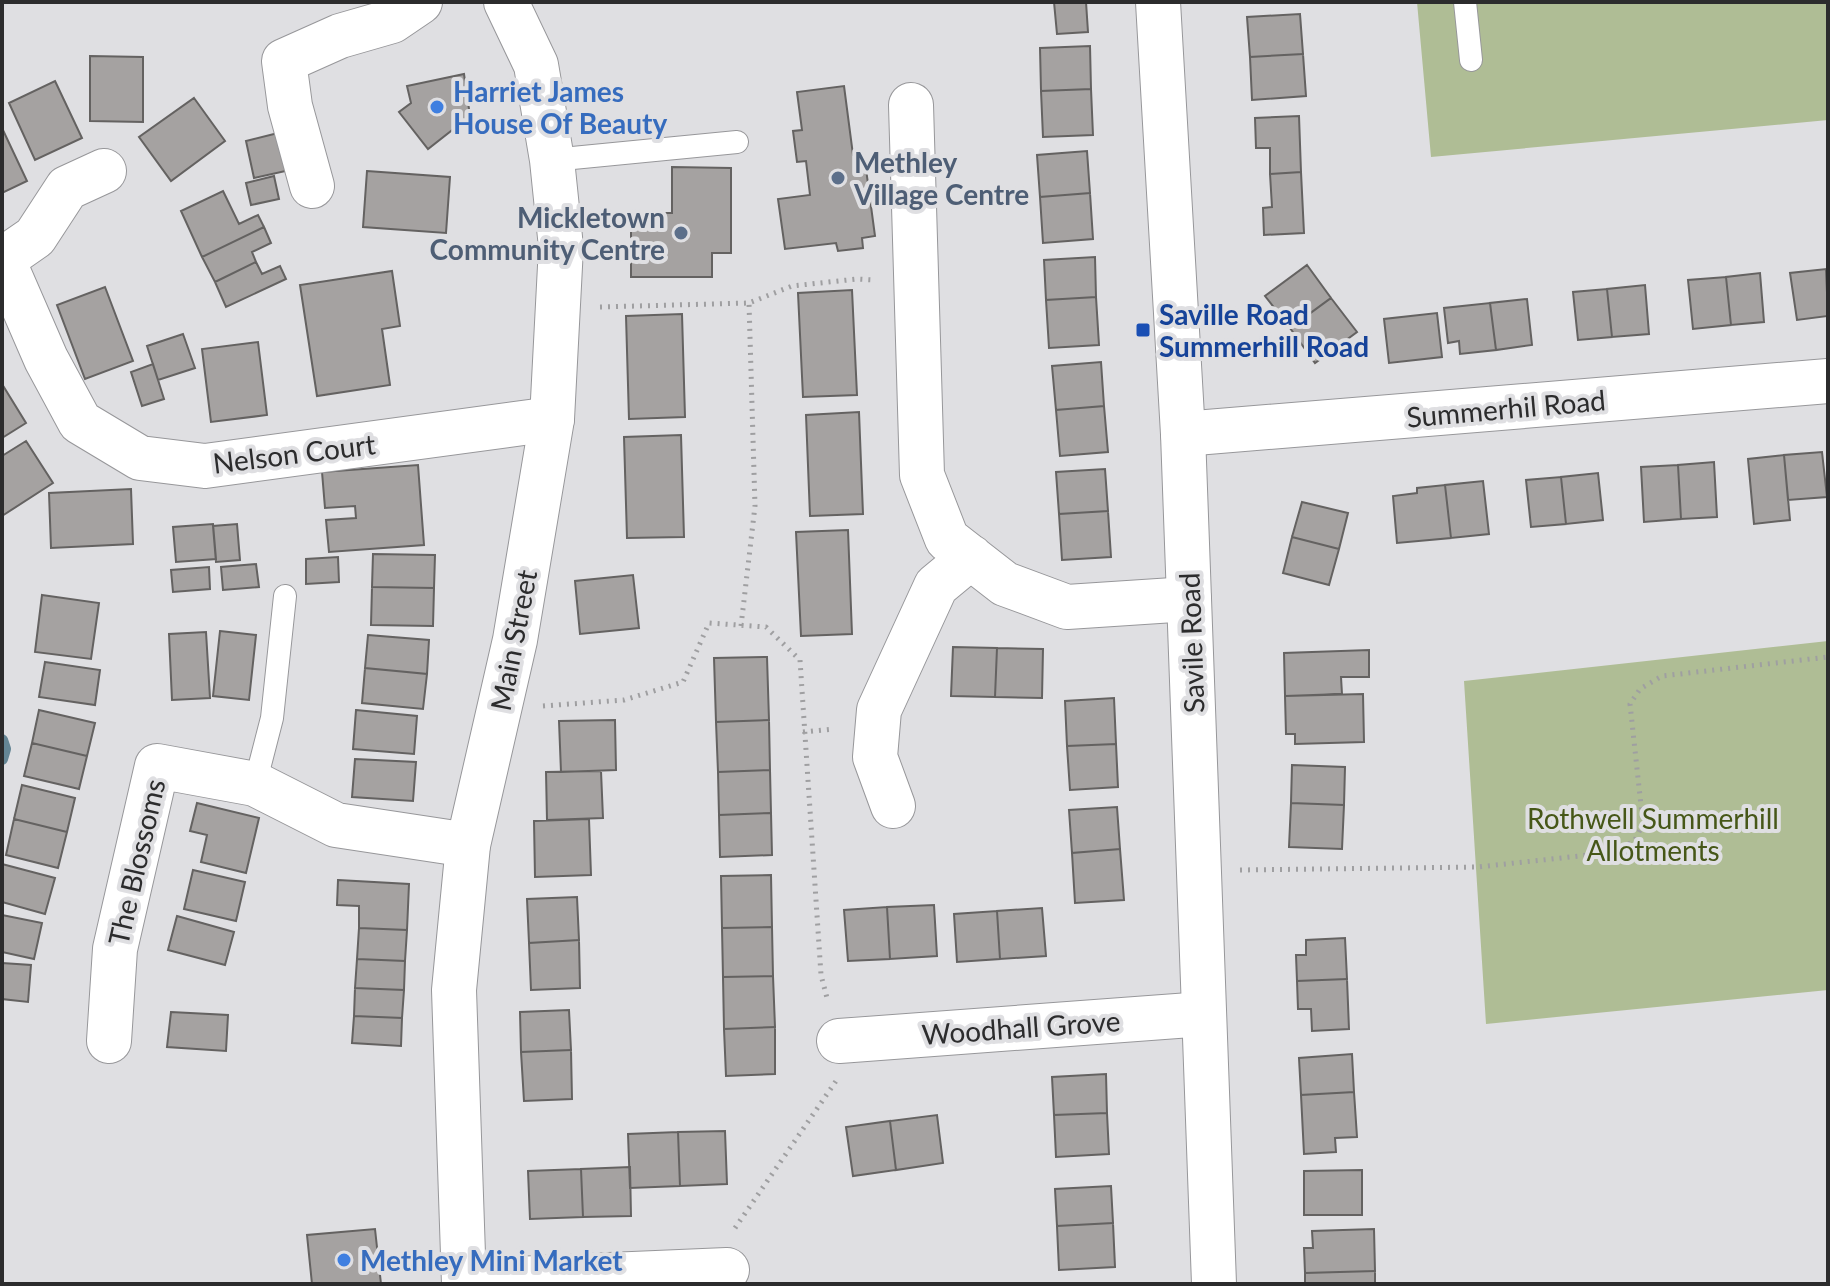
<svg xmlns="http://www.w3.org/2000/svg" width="1830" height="1286" font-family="Lato,sans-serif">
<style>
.green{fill:#afbd95}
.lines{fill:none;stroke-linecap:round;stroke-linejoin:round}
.stream{stroke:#658695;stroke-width:12}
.building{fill:#a5a2a1;stroke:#646261;stroke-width:2}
.service-casing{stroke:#97979a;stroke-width:24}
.minor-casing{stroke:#97979a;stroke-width:46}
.tertiary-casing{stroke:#97979a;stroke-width:46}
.path{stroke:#9f9fa1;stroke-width:5;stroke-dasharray:2 6;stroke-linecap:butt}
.service{stroke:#fff;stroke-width:22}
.minor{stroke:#fff;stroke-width:44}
.tertiary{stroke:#fff;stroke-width:44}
.shop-dot{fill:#3f7fe0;stroke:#dfdfe2;stroke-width:3}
.service-dot{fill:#5c6f8a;stroke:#dfdfe2;stroke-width:3}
.transit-dot{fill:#1a4fb4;stroke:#dfdfe2;stroke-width:3}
.labels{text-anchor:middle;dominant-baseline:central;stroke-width:8;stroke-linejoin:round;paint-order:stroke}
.shop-label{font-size:28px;font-weight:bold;fill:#366cbe;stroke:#dfdfe2;text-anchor:start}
.service-label{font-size:28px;font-weight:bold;fill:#4e5e75;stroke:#dfdfe2;text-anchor:start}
.transit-label{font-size:28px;font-weight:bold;fill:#164399;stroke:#dfdfe2;text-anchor:start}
.street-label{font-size:28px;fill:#2c2c2d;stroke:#dfdfe2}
.park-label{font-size:28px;fill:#465718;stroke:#dfdfe2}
</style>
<rect width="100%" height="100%" fill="#dfdfe2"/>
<path class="green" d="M1417,2H1828V120L1431,157Z
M1828,641V990L1486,1024L1464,681Z"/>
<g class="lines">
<path class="stream" d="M2,740L5,749L2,759"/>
</g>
<path class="building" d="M1054,2H1086L1088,32L1057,34Z
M1300,14L1303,54L1250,57L1247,17Z
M1090,46L1091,89L1041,91L1040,48Z
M1303,54L1306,96L1252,100L1250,57Z
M90,56L143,57V122L90,121Z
M464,74L470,116L428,149L399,112L411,103L407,86Z
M55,81L82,138L35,160L9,103Z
M844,86L853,155L864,154L875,236L862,238L863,248L838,251L836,243L785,249L778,199L810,195L806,161L797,162L793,131L802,130L797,92Z
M1091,89L1093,135L1043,137L1041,91Z
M194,98L225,141L171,181L139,137Z
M1299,116L1301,172L1270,174V148H1256L1255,118Z
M2,128L27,181L2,193Z
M282,132L290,170L254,178L246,141Z
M1087,151L1090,193L1040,197L1037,155Z
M672,167L731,168V253H712V277H631V213H672Z
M367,171L450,177L446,233L363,227Z
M1301,172L1304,233L1264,235L1263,208L1272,207L1270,174Z
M274,176L279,199L251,205L246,183Z
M223,191L239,224L258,215L264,227L202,257L181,211Z
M1090,193L1093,239L1043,243L1040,197Z
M264,227L271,243L252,252L256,262L215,282L202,257Z
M1095,257L1096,297L1046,300L1044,260Z
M256,262L262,274L280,266L286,279L226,307L215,282Z
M1307,265L1331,298L1290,328L1265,296Z
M1826,269L1828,316L1797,320L1790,273Z
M392,271L400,326L382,329L390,385L317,396L300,285Z
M1760,273L1764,322L1731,325L1726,277Z
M1726,277L1731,325L1693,329L1688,280Z
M1645,285L1649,334L1612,337L1607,289Z
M105,287L133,361L85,379L57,305Z
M1607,289L1612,337L1578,340L1573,292Z
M852,290L857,395L803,397L798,293Z
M1096,297L1099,345L1049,348L1046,300Z
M1331,298L1357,332L1315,363L1290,328Z
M1527,299L1532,345L1496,350L1490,303Z
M1490,303L1496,350L1460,354L1459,341L1448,343L1444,308Z
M1437,313L1442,357L1389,363L1384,319Z
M682,314L685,417L629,419L626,316Z
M183,334L195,368L158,380L147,346Z
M258,342L267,415L211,422L202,349Z
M1101,362L1104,406L1056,410L1052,366Z
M153,364L164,399L142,406L131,372Z
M2,384L26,423L2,438Z
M1104,406L1108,452L1060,456L1056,410Z
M859,412L863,514L810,516L806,415Z
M681,435L684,537L627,538L624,437Z
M26,441L53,483L2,516V456Z
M1822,452L1827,497L1788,500L1784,455Z
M1784,455L1790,520L1754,524L1748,459Z
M1714,462L1717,517L1681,519L1678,465Z
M418,465L424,545L329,552L326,520L356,518L355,506L325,508L322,472Z
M1678,465L1681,519L1644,522L1641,467Z
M1105,469L1108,511L1059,514L1056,472Z
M1598,473L1603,520L1566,524L1561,477Z
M1561,477L1566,524L1531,527L1526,480Z
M1483,481L1489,534L1451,538L1445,485Z
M1445,485L1451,538L1397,543L1393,496L1417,493V488Z
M131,489L133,544L51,548L49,493Z
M1302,502L1348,513L1339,549L1292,537Z
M1108,511L1111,557L1062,560L1059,514Z
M213,524L216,559L176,562L173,527Z
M237,524L240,560L216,562L213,526Z
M848,530L852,634L801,636L796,532Z
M1292,537L1339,549L1329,585L1283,573Z
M373,554L435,555L434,588L372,587Z
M338,557L339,582L306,584V559Z
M256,564L259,587L223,590L221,567Z
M209,567L210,589L173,592L171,570Z
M633,575L639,628L580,634L575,581Z
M372,587L434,588L433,626L371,625Z
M42,595L99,603L91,659L35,652Z
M220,631L256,635L249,700L213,696Z
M206,632L210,698L172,700L169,634Z
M368,635L429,640L427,674L365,668Z
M953,647L997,648L995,697L951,696Z
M997,648L1043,649L1042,698L995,697Z
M1369,650V677H1341L1342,694L1285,696L1284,653Z
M767,657L769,720L716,722L714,658Z
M45,662L100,670L95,705L39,697Z
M365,668L427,674L423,709L362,703Z
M1363,694L1364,742L1295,744V734H1286L1285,696Z
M1114,698L1116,744L1067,746L1065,701Z
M39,710L95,723L87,756L32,743Z
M356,710L417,716L414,754L353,749Z
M615,720L616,770L561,772L559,721Z
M769,720L770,770L718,772L716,722Z
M32,743L87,756L79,789L24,776Z
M1116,744L1118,787L1070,790L1067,746Z
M355,759L416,762L413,801L352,797Z
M1292,765L1345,767L1344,805L1291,803Z
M770,770L771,813L719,815L718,772Z
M601,771L603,818L547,820L546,772Z
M22,785L75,798L67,832L14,819Z
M197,803L259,818L246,873L201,862L207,835L190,831Z
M1291,803L1344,805L1342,849L1289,847Z
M1117,807L1120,849L1072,853L1069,810Z
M771,813L772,855L720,857L719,815Z
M14,819L67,832L58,868L6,855Z
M589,819L591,875L535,877L534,821Z
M1120,849L1124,900L1075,903L1072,853Z
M2,864L55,878L45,914L2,902Z
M193,870L245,882L236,921L184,909Z
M771,875L772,927L722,928L721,876Z
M338,880L409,884L407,930L359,928V906L337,905Z
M577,897L579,940L529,943L527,899Z
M934,905L937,956L890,959L887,907Z
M887,907L890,959L848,961L844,910Z
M1042,908L1046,956L1000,959L997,911Z
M997,911L1000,959L957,962L954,914Z
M2,915L42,923L34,959L2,952Z
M177,916L234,932L225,965L168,950Z
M772,927L773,976L723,977L722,928Z
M359,928L407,930L405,961L357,959Z
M1345,938L1347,979L1297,981L1296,955H1306V940Z
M579,940L580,988L531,990L529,943Z
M357,959L405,961L404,990L355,988Z
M2,963L31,965L28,1002L2,999Z
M773,976L775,1027L724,1029L723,977Z
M1347,979L1349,1029L1312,1031L1311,1009H1298L1297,981Z
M355,988L404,990L402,1018L354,1016Z
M569,1010L571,1050L521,1052L520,1012Z
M171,1012L228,1015L226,1051L167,1047Z
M354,1016L402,1018L401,1046L352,1043Z
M775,1027V1074L726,1076L724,1029Z
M571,1050L572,1099L524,1101L521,1052Z
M1352,1054L1354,1092L1301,1095L1299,1058Z
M1106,1074L1107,1113L1054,1115L1052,1077Z
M1354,1092L1357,1137L1335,1138L1336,1152L1304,1154L1301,1095Z
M1107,1113L1109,1154L1056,1157L1054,1115Z
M937,1115L943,1163L896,1170L890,1121Z
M890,1121L896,1170L853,1176L846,1127Z
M725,1131L727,1184L680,1186L678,1132Z
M678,1132L680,1186L630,1188L628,1134Z
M630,1167L631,1216L583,1217L581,1169Z
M581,1169L583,1217L530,1219L528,1171Z
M1362,1170V1215H1304V1171Z
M1111,1186L1113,1223L1057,1226L1055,1189Z
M1113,1223L1115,1267L1059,1270L1057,1226Z
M375,1229L381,1284H312L307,1235Z
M1374,1229L1375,1271L1305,1273L1304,1248H1313L1312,1231Z
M1375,1271V1284H1305V1273Z"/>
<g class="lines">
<g class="service-casing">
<path id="service" d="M1465,2L1471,60
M552,160L737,142
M255,784L272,718L285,596"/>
</g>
<g class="minor-casing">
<path id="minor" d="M911,105L922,475L947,539L1005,584L1067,607L1189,599
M312,186L290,106L284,61L340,36L392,21L420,2
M2,260L35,237L67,188L104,171
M3,260L46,359L80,422L140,458L205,466L552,419
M1183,434L1828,381
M893,806L875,757L879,710L936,586L971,557
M109,1041L115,949L157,766L255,784L336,825L468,845
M839,1041L1204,1014
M464,1281L727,1270"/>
</g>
<g class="tertiary-casing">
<path id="tertiary" d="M1158,2L1183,434L1214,1284
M464,1284L454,990L468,845L515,640L552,419L561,247L552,160L536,65L506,2"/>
</g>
<path class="path" d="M600,307L749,303L792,286L857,279L874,280
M741,626L755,506L749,303
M543,706L624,700L683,682L709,623L766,627L800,660L821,975L828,1002
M803,732L834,729
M1240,870L1478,867L1616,852L1635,840L1643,824L1630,704L1640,689L1662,676L1828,657
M735,1228L836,1081"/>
<use href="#service" class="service"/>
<use href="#minor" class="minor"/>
<use href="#tertiary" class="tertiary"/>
</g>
<g class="shop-dot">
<circle cx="437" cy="107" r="8"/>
<circle cx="344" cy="1260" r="8"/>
</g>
<g class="service-dot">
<circle cx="838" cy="178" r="8"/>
<circle cx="681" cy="233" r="8"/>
</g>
<rect class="transit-dot" x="1135" y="322" width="16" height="16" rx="4"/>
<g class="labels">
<g class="shop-label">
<text x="453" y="91">Harriet James<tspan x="453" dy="32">House Of Beauty</tspan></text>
<text x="360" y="1260">Methley Mini Market</text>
</g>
<g class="service-label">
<text x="854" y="162">Methley<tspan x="854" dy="32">Village Centre</tspan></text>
<text x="665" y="217" text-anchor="end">Mickletown<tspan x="665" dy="32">Community Centre</tspan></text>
</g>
<g class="transit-label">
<text x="1159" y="314">Saville Road<tspan x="1159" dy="32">Summerhill Road</tspan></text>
</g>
<g class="street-label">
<text transform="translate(1506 408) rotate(-5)">Summerhil Road</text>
<text transform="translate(294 453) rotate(-7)">Nelson Court</text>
<text transform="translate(513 640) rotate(-79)">Main Street</text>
<text transform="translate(1191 643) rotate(-92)">Savile Road</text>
<text transform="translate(136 862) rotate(-77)">The Blossoms</text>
<text transform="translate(1021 1027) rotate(-4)">Woodhall Grove</text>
</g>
<g class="park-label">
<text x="1653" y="818">Rothwell Summerhill<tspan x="1653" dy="32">Allotments</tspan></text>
</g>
</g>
<rect width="1830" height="1286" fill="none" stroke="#2c2c2d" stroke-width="8"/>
</svg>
